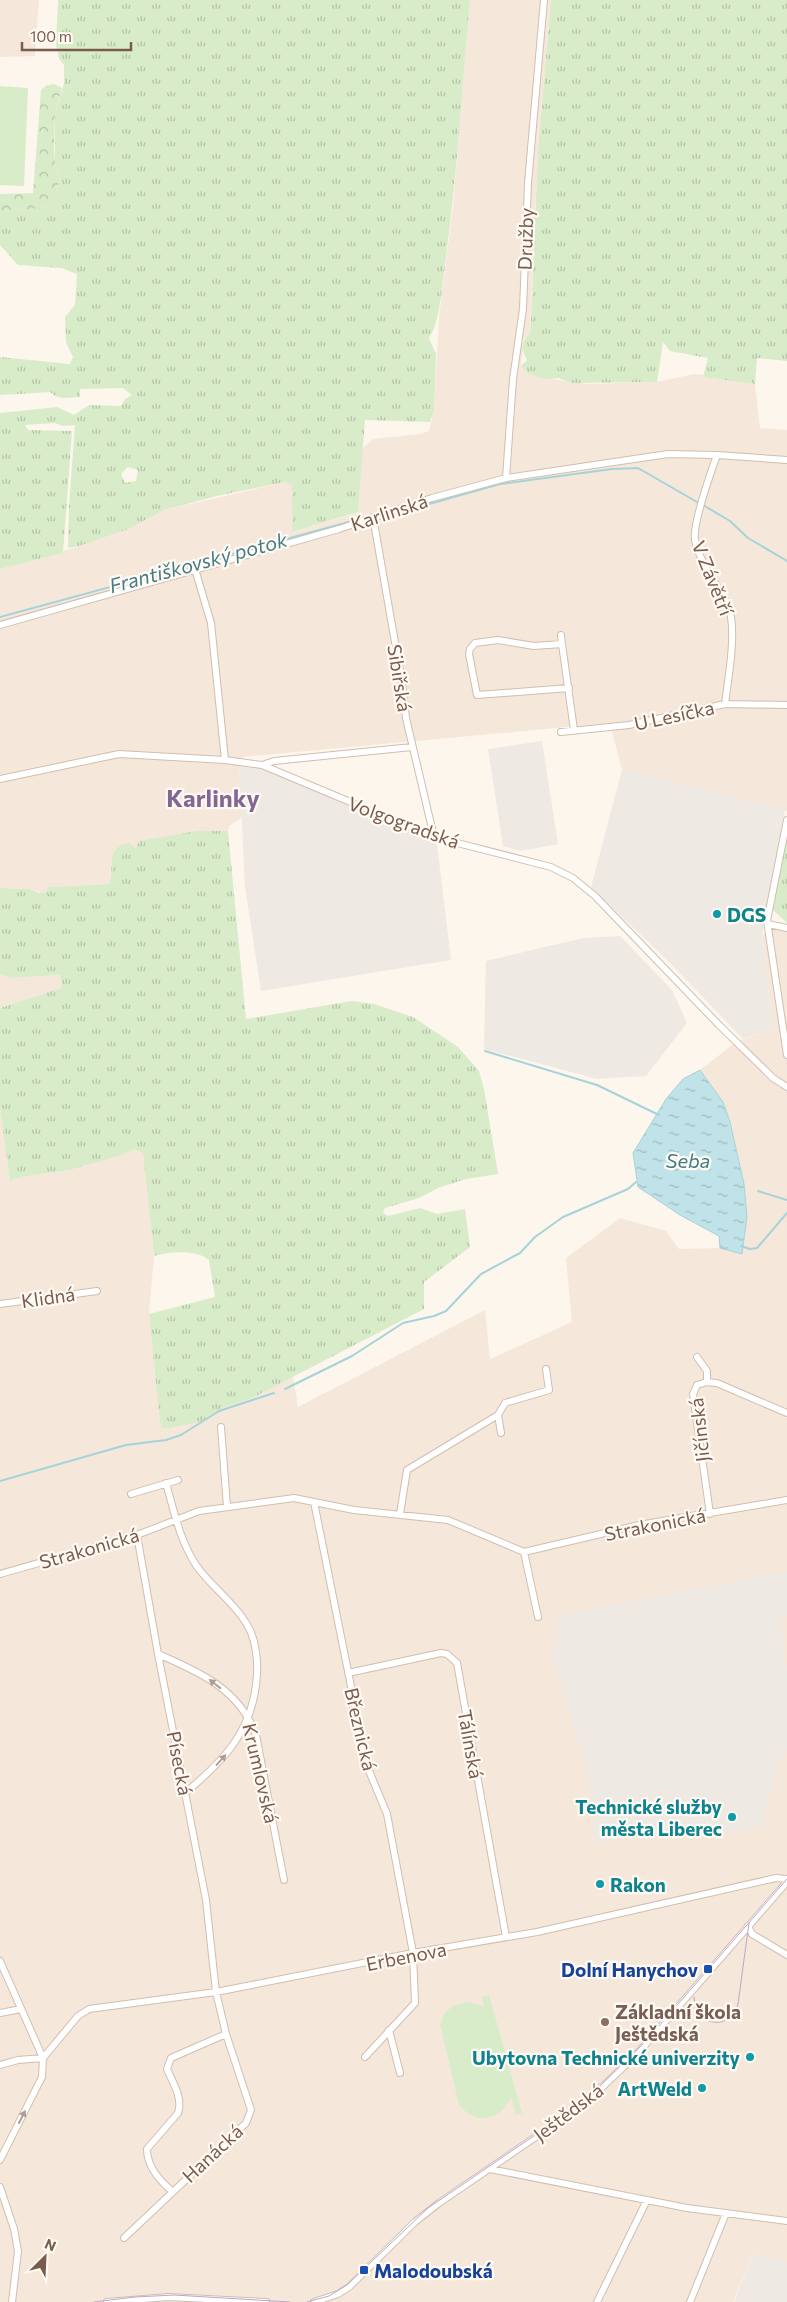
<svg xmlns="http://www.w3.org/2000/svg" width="787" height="2302" font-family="Commissioner,sans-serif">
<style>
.residential{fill:#f5e8da}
.industrial{fill:#efe9e4}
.grass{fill:url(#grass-tufts);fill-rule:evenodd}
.forest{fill:url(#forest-crowns)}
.park{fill:#d8ecc9}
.water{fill:url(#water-ripples);stroke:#a5d3da}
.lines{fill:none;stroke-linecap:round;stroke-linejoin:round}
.stream{stroke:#a5d3da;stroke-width:2}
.minor-casing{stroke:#d1beb0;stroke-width:8}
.minor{stroke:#fff;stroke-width:6}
.tram{stroke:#b9a8c9;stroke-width:1}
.oneway{fill:#af9d94}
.culture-dot{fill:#0f9aa8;stroke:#fffaf3;stroke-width:2}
.transit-dot{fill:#1a4fb4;stroke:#fffaf3;stroke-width:2}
.education-dot{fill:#8d6e63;stroke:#fffaf3;stroke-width:2}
.labels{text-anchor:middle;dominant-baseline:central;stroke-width:4.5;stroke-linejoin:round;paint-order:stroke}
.street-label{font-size:19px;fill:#7a5c4d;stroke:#fffaf3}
.culture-label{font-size:19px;font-weight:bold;fill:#0d838f;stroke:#fffaf3;text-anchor:end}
.transit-label{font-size:19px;font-weight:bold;fill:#164399;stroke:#fffaf3;text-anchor:end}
.education-label{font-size:19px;font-weight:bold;fill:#785e54;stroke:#fffaf3;text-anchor:start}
.water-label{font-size:20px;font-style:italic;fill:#437c86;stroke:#fffaf3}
.district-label{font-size:24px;font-weight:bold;fill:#846695;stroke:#fffaf3}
</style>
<defs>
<pattern id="grass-tufts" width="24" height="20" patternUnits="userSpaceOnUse" patternTransform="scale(1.25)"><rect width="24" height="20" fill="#d8ecc9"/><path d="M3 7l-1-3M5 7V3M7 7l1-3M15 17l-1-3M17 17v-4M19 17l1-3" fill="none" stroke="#b4c2a5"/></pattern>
<pattern id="forest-crowns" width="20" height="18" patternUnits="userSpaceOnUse" patternTransform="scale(1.25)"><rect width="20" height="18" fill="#d8ecc9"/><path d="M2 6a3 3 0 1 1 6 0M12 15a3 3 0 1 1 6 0" fill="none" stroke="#b4c2a5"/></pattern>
<pattern id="water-ripples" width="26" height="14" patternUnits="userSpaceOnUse" patternTransform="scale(1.25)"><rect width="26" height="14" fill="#bfe3e8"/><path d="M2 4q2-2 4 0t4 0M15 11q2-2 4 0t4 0" fill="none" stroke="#a0bbbe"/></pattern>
</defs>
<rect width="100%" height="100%" fill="#fdf6ec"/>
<path class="residential" d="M0,0H39L35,56L0,57Z
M470,0H551L538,150L530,333L524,339L521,366L540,377L588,384L657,382L694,374L704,375V377L755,384L760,428L787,430V811L622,770L610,723L243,757L239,765L242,817L229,826L228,831H197L136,849L112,860L109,884L49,887L46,892L42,893L30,889L0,888V569L63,553L64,551L79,546L164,510L285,482L292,484V532L350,515L358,512L362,449L373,439L420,434L429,431L434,411L439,317L453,206Z
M780,923L787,925V2262L753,2253L733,2302H0V1108L10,1181L21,1177L70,1170L122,1155L134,1149L143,1153L154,1256L149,1314L160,1423L200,1422L222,1408L250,1399L293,1376L298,1407L485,1310L490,1359L572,1322L566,1258L620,1218L666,1231L679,1249L720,1248L742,1254L747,1217L744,1184L730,1122L723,1102L700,1070L736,1042L773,1029L762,935Z
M0,974L12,978L59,975L62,981L61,988L0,1008Z"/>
<path class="industrial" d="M542,741L558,844L521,851L503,846L488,749Z
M239,765L261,767L437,844L451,960L261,991L245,887Z
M622,770L785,810L762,935L773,1029L743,1039L668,961L591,887Z
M620,936L672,990L687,1023L646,1076L597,1079L484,1049L486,961L583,938Z
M787,1571V1617L781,1620L787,1669V1750L777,1764L763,1827L695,1838L692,1829L595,1843L589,1777L551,1651L559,1638L557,1616Z
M753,2253L787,2262V2302H734Z"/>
<path class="grass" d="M58,0H470C462,89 457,177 445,265C442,287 440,322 429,338L436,354L434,411L430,422L365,420L358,512L292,532V485L285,482L221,495L164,510L128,529L79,546L68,548L69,506L75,425L63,426L55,423L25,425L28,430L72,431L63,553L0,569V413L57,407L74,415L89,405L121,406L125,399L132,395L123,388L80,389V397C67,397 60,401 50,392L0,395V357L70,364L73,357L66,342L65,317L75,305L77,274L61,268L18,265L0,245V211L42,208L52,204L60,177L55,164V113L64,84V65L59,59L56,44ZM128,467L138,470L136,481L125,483L121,474Z
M551,0H787V361L757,358L755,384L703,377L708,358L670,351L663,342L657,382L572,383L558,378L547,379L528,374L521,366L527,360C521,349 521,342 530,333L531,320L538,150Z
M197,831H228L246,1019L351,1001L374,1004L413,1017L458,1047L479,1071L484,1089L498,1174L466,1179L438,1188L419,1198L385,1208L383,1213L388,1216L420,1208L437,1214L465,1209L470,1247L424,1282V1309L250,1399L222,1408L200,1422L163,1429L160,1423L149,1314L215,1297L209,1260C195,1249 170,1252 154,1256L143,1153L134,1149L122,1155L70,1170L21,1177L10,1181L0,1108V1008L61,988L62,981L59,975L12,978L0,974V888L30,889L39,893L46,892L48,887L109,884C115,865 105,846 130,843L136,849L139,841Z
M787,836V923L772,909Z"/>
<path class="forest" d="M54,84L62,88L55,113L54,148L55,164L60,177L52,204L42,208L0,211V194L33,193L41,90L46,86Z"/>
<path class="park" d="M0,86L28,88L24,186L0,185Z
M489,1995L522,2113L516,2115L511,2097C500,2121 477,2126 459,2105L440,2024L445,2012L455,2005L469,2002L484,2006L482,1997Z"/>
<path class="water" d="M700,1070L723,1102L730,1122L744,1184L747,1217L742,1254L720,1248L719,1236L680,1215L638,1187L633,1153L666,1099L683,1079Z"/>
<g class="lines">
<path class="stream" d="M703,505L730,521L748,538L787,561
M401,512L500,484L612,469L638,468L697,502
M0,617L367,517
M485,1051L597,1085L659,1115
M758,1191L787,1200
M741,1246L750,1249L757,1248L787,1213
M285,1389L352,1356L403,1323L434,1316L446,1311L481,1274L520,1253L535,1237L563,1217L628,1189L636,1182
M0,1481L126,1445L166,1440L181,1435L219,1411L274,1393"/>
<g class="minor-casing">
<path id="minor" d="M717,455C711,472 692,524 695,540C700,563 715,581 726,601C739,624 728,678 725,704
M506,478L513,379L523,309L528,183L544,0
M373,517L402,682L406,718L434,837
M195,569L211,623L225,760
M0,625L339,529L432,498L506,478L668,454L717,455L787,460
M561,635L562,644
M569,688L477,695L469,654L470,649L475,643L498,640L534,646L562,644L574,730
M561,732L629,725L725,704L787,705
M262,765L274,761L412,747
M0,779L119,754L225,760L262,765L434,837L551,867L573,878L595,896L719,1025L773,1078L787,1087
M787,820L767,921L787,1055
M768,924L787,928
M0,1304L97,1291
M697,1357L707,1371V1382L697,1385L693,1394L710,1514
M707,1382L717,1383L787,1413
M498,1415L501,1433
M221,1427L227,1507
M166,1483C174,1511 180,1541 196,1565C210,1586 233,1601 246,1623C255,1636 258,1658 257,1674C254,1729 226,1759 185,1793
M131,1494L178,1480
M314,1502L367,1766L387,1814L413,1953L415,2003L365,2057
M400,1514L407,1470L498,1415L505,1403L549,1390L546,1369
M524,1552L538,1617
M0,1574L137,1535L199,1511L294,1498L354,1510L448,1520L524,1552L639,1525L787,1500
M158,1654C200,1672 240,1690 256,1735L284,1880
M348,1673L441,1653L447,1654L457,1663L506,1937
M748,1926L752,1934L787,1955
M0,1961L43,2058L42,2077L0,2160
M0,2013L21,2009
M389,2030L400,2073
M43,2058L78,2016L89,2009L216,1992L413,1953L537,1932L776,1878L787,1879
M0,2065L18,2060L43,2058
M490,2169L687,2208L787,2221
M0,2187L14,2229L18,2251L12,2302
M172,2191C160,2181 147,2166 147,2149L178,2113C183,2098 173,2083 167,2069L171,2058L226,2034
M124,2238L246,2123L251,2110L226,2034L216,1992L206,1900L158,1654L137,1535
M107,2302L168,2297L266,2302
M314,2302L338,2294L349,2287L415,2222L439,2203L568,2115L598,2091L637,2054L787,1882
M597,2302L647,2200
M690,2302L726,2213"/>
</g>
<use href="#minor" class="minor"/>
<path class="tram" d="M694,1997L696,2011C709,2028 732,2026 738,2004L749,1923
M94,2302L135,2297L174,2295L290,2302
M307,2302L329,2296L347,2285L428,2208L547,2127L600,2086L645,2042L787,1879"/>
</g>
<defs><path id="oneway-solid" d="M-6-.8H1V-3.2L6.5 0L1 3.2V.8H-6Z" transform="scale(1.25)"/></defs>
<g class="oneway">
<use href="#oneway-solid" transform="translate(215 1684) rotate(-142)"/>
<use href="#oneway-solid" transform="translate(221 1760) rotate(-48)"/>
<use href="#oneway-solid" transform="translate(22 2117) rotate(-63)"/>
</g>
<g class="culture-dot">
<circle cx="717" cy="914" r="5"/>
<circle cx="732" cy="1817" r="5"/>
<circle cx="600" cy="1884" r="5"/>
<circle cx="750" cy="2057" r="5"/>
<circle cx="702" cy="2088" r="5"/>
</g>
<g class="transit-dot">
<rect x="703" y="1964" width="10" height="10" rx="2.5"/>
<rect x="359" y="2265" width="10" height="10" rx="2.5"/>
</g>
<circle class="education-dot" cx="605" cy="2022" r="5"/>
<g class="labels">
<g class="street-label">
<text transform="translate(525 239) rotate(-88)">Družby</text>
<text transform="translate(389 512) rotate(-18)">Karlinská</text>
<text transform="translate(713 578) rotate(68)">V Závětří</text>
<text transform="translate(400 678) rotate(81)">Sibiřská</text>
<text transform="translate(674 715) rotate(-12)">U Lesíčka</text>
<text transform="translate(404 822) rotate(20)">Volgogradská</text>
<text transform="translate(48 1297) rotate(-8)">Klidná</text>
<text transform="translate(699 1430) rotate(-96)">Jičínská</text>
<text transform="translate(655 1524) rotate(-11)">Strakonická</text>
<text transform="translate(89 1548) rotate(-16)">Strakonická</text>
<text transform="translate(361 1729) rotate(77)">Březnická</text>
<text transform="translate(471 1744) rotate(80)">Tálínská</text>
<text transform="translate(180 1763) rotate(79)">Písecká</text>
<text transform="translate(261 1773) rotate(77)">Krumlovská</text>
<text transform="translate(406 1956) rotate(-11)">Erbenova</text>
<text transform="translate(568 2112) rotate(-37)">Ještědská</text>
<text transform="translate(212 2153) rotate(-43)">Hanácká</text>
</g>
<g class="culture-label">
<text x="727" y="914" text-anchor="start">DGS</text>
<text x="722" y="1806">Technické služby<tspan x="722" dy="22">města Liberec</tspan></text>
<text x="610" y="1884" text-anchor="start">Rakon</text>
<text x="740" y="2057">Ubytovna Technické univerzity</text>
<text x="692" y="2088">ArtWeld</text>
</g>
<g class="transit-label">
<text x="698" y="1969">Dolní Hanychov</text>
<text x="374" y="2270" text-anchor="start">Malodoubská</text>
</g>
<g class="education-label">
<text x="615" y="2011">Základní škola<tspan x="615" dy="22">Ještědská</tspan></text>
</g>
<g class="water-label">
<text transform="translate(198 562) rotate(-15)">Františkovský potok</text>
<text x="688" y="1160">Seba</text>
</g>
<g class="district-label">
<text x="213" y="797">Karlinky</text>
</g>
</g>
<g transform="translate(45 2257) rotate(24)" stroke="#fffaf3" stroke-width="4" paint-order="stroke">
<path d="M0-4L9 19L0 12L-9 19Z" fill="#7a5c4d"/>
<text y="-8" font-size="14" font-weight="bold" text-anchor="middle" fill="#7a5c4d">N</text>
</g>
<path d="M22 42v8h109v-8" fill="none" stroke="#7a5c4d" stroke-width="2.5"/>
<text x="30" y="42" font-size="15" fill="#7a5c4d" stroke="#fffaf3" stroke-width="4" paint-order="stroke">100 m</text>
</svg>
